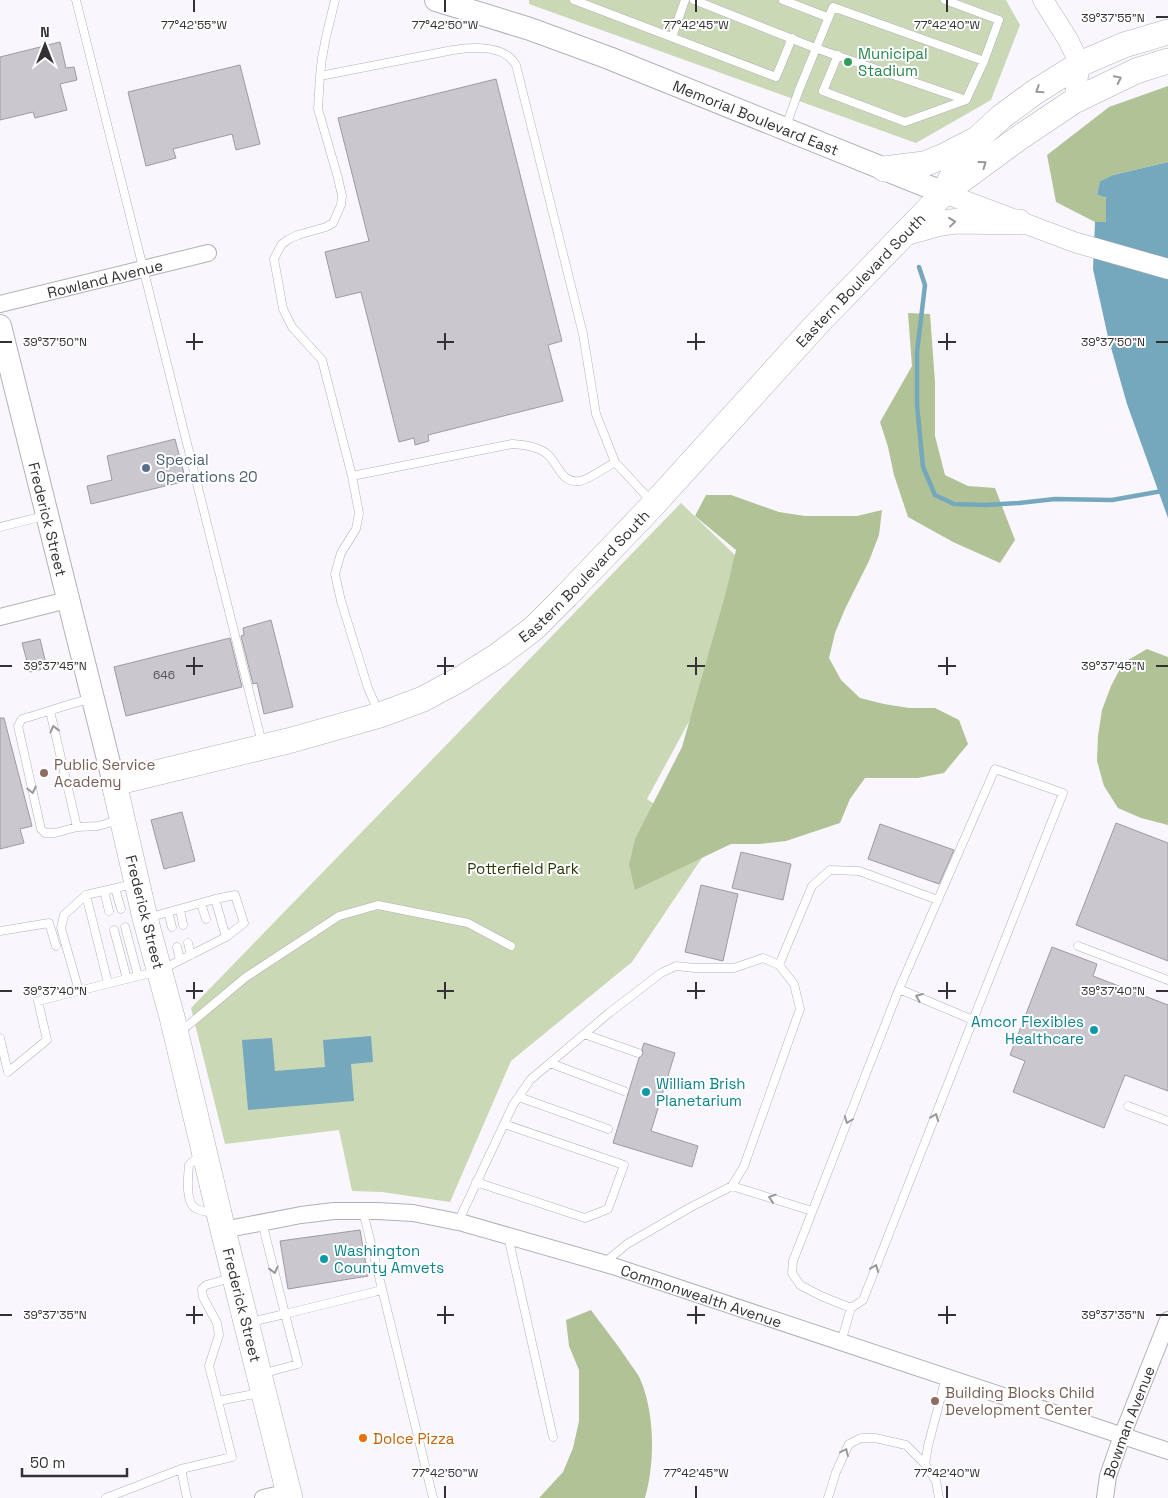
<svg xmlns="http://www.w3.org/2000/svg" width="1168" height="1498" font-family="'Space Grotesk',sans-serif">
<style>
.green{fill:#cbd8b6}
.forest{fill:#b2c297}
.water{fill:#75a8bc}
.lines{fill:none;stroke-linecap:round;stroke-linejoin:round}
.stream{stroke:#75a8bc;stroke-width:4.5}
.building{fill:#cbc7ce;stroke:#9e9aa1}
.service-casing{stroke:#b3b0b7;stroke-width:9}
.minor-casing{stroke:#b3b0b7;stroke-width:18}
.tertiary-casing{stroke:#b3b0b7;stroke-width:21}
.secondary-casing{stroke:#b3b0b7;stroke-width:24}
.primary-casing{stroke:#b3b0b7;stroke-width:26}
.service{stroke:#fff;stroke-width:8}
.minor{stroke:#fff;stroke-width:16}
.tertiary{stroke:#fff;stroke-width:20}
.secondary{stroke:#fff;stroke-width:22}
.primary{stroke:#fff;stroke-width:25}
.oneway{stroke:#99989a}
.ticks{fill:none;stroke:#333134;stroke-width:2}
.leisure-dot{fill:#2e9e5b;stroke:#fff;stroke-width:2}
.service-dot{fill:#5c6f8a;stroke:#fff;stroke-width:2}
.education-dot{fill:#8d6e63;stroke:#fff;stroke-width:2}
.culture-dot{fill:#0f9aa8;stroke:#fff;stroke-width:2}
.food-dot{fill:#e8710a;stroke:#fff;stroke-width:2}
.labels{text-anchor:middle;dominant-baseline:central;stroke-width:4;stroke-linejoin:round;paint-order:stroke}
.number-label{font-size:12px;fill:#59565a}
.leisure-label{font-size:15px;fill:#27864d;stroke:#fff;text-anchor:start}
.street-label{font-size:15px;fill:#333134;stroke:#fff}
.service-label{font-size:15px;fill:#4e5e75;stroke:#fff;text-anchor:start}
.education-label{font-size:15px;fill:#785e54;stroke:#fff;text-anchor:start}
.park-label{font-size:15px;fill:#283604;stroke:#fff}
.culture-label{font-size:15px;fill:#0d838f;stroke:#fff;text-anchor:start}
.food-label{font-size:15px;fill:#c56008;stroke:#fff;text-anchor:start}
.ticks-label{font-size:12px;text-anchor:middle;fill:#333134;stroke:#fff;stroke-width:4;stroke-linejoin:round;paint-order:stroke}
</style>
<rect width="100%" height="100%" fill="#faf6fe"/>
<path class="green" d="M529,0H1006L1020,25L991,100L916,143L529,4Z
M681,503L764,583L647,799L712,843L632,962L511,1061L450,1202L382,1192L352,1191L339,1130L225,1144L191,1008Z"/>
<path class="forest" d="M1168,86V162L1113,175L1100,181L1097,195L1106,196V222H1095L1056,202L1047,155L1109,107Z
M908,313L930,314L935,382V436L945,475L968,486L995,488L1015,540L1000,563L953,542L908,517L894,475L888,447L880,422L912,366Z
M706,495H731L779,512L805,516H857L882,510L879,535L869,561L845,609L835,633L829,658L841,680L860,698L884,704L909,708H935L959,720L968,744L944,773L918,778H865L850,799L840,823L786,841L760,844H731L635,890L629,865L635,839L682,747L726,592L736,550L695,516Z
M1147,649L1168,657V825L1141,818L1118,808L1104,786L1097,761L1098,736L1102,710L1111,686L1123,663Z
M591,1310C604,1328 619,1346 631,1365C635,1370 639,1376 641,1381C655,1415 655,1463 645,1498H539L563,1472L573,1448L579,1421V1370L569,1346L566,1320Z"/>
<path class="water" d="M1168,162V518L1127,404L1108,337L1093,269L1095,222H1106V197L1097,195L1100,181L1113,175Z
M371,1036L373,1062L351,1064L354,1101L248,1110L242,1040L272,1038L275,1071L325,1067L323,1040Z"/>
<g class="lines">
<path class="stream" d="M919,267L925,285L917,352V405L923,467L935,495L954,504L986,505L1019,503L1055,499L1112,500L1168,490"/>
</g>
<path class="building" d="M60,42L66,68L74,67L77,80L60,84L67,110L35,118L33,112L0,120V57Z
M240,65L260,144L236,150L232,134L173,149L176,158L146,166L128,92Z
M496,79L562,341L548,345L563,401L428,435L429,441L415,445L414,438L399,442L361,292L336,298L325,252L369,241L338,118Z
M175,439L186,481L91,504L87,486L112,480L107,456Z
M271,620L293,707L264,714L257,683L253,684L241,636L244,635L243,628Z
M230,638L242,687L126,716L114,667Z
M40,639L47,668L30,672L22,643Z
M0,718H4L32,826L20,829L24,843L0,849Z
M182,812L195,861L164,869L151,820Z
M1116,823L1168,843V961L1076,925Z
M880,824L954,850L939,884L868,859Z
M741,852L791,864L783,900L732,888Z
M701,885L738,894L723,961L685,952Z
M1052,947L1097,964L1093,976L1168,1005V1091L1125,1075L1104,1128L1013,1092L1025,1061L1010,1055Z
M644,1043L675,1053L651,1131L698,1146L692,1167L613,1143L639,1058L643,1054L642,1049Z
M360,1230L368,1276L288,1289L280,1241Z"/>
<g class="lines">
<g class="service-casing">
<path id="service" d="M76,0L262,743
M335,0L326,37L322,58L320,76L318,109L338,178L342,196L341,205L333,223L326,227L298,235L289,239L282,244L278,251L274,259L283,309L292,327L322,360L352,476L359,513L356,529L341,553L335,574L341,601L368,688L378,711
M574,0L776,77L792,38
M694,0L815,48L966,100
M783,0L827,17
M672,37L685,0
M838,55L823,91L905,122L966,100L984,61L999,20L945,0
M320,76L453,50C469,47 495,46 508,56C511,58 514,62 516,65L583,334L596,414L615,462L651,501
M786,126L799,90L833,7L984,61
M352,476L512,444C523,445 536,446 546,453C559,463 560,484 580,481C587,480 607,467 615,462
M0,527L44,516
M90,699C67,704 45,713 22,719L18,726L41,829L45,833H55L77,827L98,826L119,820
M50,711L77,827
M115,888L121,909
M104,891L109,911
M215,899L226,937
M201,903L206,919
M180,909L183,925
M168,912L172,927
M125,927L138,976
M114,930L127,979
M0,931L49,923L56,946
M188,943L191,955
M1078,946L1168,980
M177,947L180,960
M779,965L812,886L830,870L859,871L938,900
M108,983L86,895L133,884
M899,989L995,769L1063,793L973,1020
M79,991L61,928L64,915L86,895
M180,1032L246,977L339,916L378,905L468,923L511,946
M584,1034L638,1053
M0,1038L8,1072L47,1040L38,1001L159,971L226,937L244,923L235,895L215,899L147,918
M550,1063L624,1091
M519,1097L608,1129
M1128,1106L1168,1121
M200,1155L189,1165C188,1176 185,1201 195,1208C200,1211 209,1212 215,1214
M476,1182L585,1218L608,1209L624,1165L504,1124
M732,1186L812,1211
M363,1211L433,1498
M262,1222L285,1314L382,1290
M458,1222L513,1105L530,1080L609,1013L661,973L676,966L695,968H734L763,958L779,965L794,984L800,1009L744,1166L732,1186L691,1207L627,1244L604,1263
M508,1236L553,1437
M250,1322L285,1314L298,1364L261,1374
M841,1342L851,1308L863,1300L973,1020L899,989L793,1261L792,1273L800,1285L821,1296L851,1308
M218,1401L209,1366L219,1335L217,1323L203,1297L202,1289L206,1285L231,1278
M925,1464L928,1446L946,1377
M106,1498L181,1469
M187,1498L181,1469L232,1457L218,1401L259,1393
M828,1498L836,1472L849,1444L861,1438H875L906,1445L925,1464L936,1481L939,1498"/>
</g>
<g class="minor-casing">
<g id="minor">
<path id="s1" d="M0,304L208,253"/>
<path d="M0,617L67,600"/>
<path id="s2" d="M223,1230L301,1215L334,1211H377L413,1213L463,1223L613,1266L1168,1451"/>
<path d="M263,1498L289,1492"/>
<path id="s3" d="M1105,1498L1108,1476L1122,1436L1168,1320"/>
</g>
</g>
<g class="tertiary-casing">
<path id="tertiary" d="M1043,0L1067,38L1080,64L1074,101
M944,193L1074,242L1168,269"/>
</g>
<g class="secondary-casing">
<g id="secondary">
<path id="s4" d="M436,0L530,29L609,58L944,193"/>
<path id="s5" d="M0,326L114,783"/>
</g>
</g>
<g class="primary-casing">
<g id="primary">
<path d="M884,169L924,164L944,156L973,141"/>
<path d="M947,186L960,162L977,139L1001,117L1035,92L1080,64L1124,45L1168,32"/>
<path d="M905,233L937,224L957,221L1019,222"/>
<path id="s6" d="M290,1498L223,1230L172,1017L145,918L114,783L288,741L380,715L423,699L462,678L497,656L533,629L567,595L654,504L817,324L944,193L1016,140L1074,101L1136,71L1168,61"/>
</g>
</g>
<use href="#service" class="service"/>
<use href="#minor" class="minor"/>
<use href="#tertiary" class="tertiary"/>
<use href="#secondary" class="secondary"/>
<use href="#primary" class="primary"/>
</g>
<defs><path id="oneway-chevron" d="M-2-3.5L2.5 0L-2 3.5" fill="none" stroke-width="1.6" stroke-linecap="round" stroke-linejoin="round" transform="scale(1.25)"/></defs>
<g class="oneway">
<use href="#oneway-chevron" transform="translate(1118 79) rotate(-26)"/>
<use href="#oneway-chevron" transform="translate(1039 90) rotate(147)"/>
<use href="#oneway-chevron" transform="translate(983 164) rotate(-36)"/>
<use href="#oneway-chevron" transform="translate(952 222) rotate(-6)"/>
<use href="#oneway-chevron" transform="translate(54 729) rotate(-104)"/>
<use href="#oneway-chevron" transform="translate(32 790) rotate(77)"/>
<use href="#oneway-chevron" transform="translate(919 997) rotate(-157)"/>
<use href="#oneway-chevron" transform="translate(935 1117) rotate(-68)"/>
<use href="#oneway-chevron" transform="translate(848 1120) rotate(111)"/>
<use href="#oneway-chevron" transform="translate(772 1198) rotate(-162)"/>
<use href="#oneway-chevron" transform="translate(875 1268) rotate(-68)"/>
<use href="#oneway-chevron" transform="translate(274 1270) rotate(76)"/>
<use href="#oneway-chevron" transform="translate(845 1452) rotate(-65)"/>
</g>
<path class="ticks" d="M194,0V12M445,0V12M696,0V12M947,0V12M1156,17H1168M194,333V350M445,333V350M696,333V350M947,333V350M0,342H12M186,342H203M437,342H454M687,342H705M938,342H956M1156,342H1168M194,657V675M445,657V675M696,657V675M947,657V675M0,666H12M186,666H203M437,666H454M687,666H705M938,666H956M1156,666H1168M194,982V999M445,982V999M696,982V999M947,982V999M0,991H12M186,991H203M437,991H454M687,991H705M938,991H956M1156,991H1168M194,1306V1324M445,1306V1324M696,1306V1324M947,1306V1324M0,1315H12M186,1315H203M437,1315H454M687,1315H705M938,1315H956M1156,1315H1168M445,1486V1498M696,1486V1498M947,1486V1498"/>
<circle class="leisure-dot" cx="848" cy="62" r="5"/>
<circle class="service-dot" cx="146" cy="468" r="5"/>
<g class="education-dot">
<circle cx="44" cy="773" r="5"/>
<circle cx="935" cy="1401" r="5"/>
</g>
<g class="culture-dot">
<circle cx="1094" cy="1030" r="5"/>
<circle cx="646" cy="1092" r="5"/>
<circle cx="324" cy="1259" r="5"/>
</g>
<circle class="food-dot" cx="363" cy="1438" r="5"/>
<g class="labels">
<g class="number-label">
<text x="164" y="675">646</text>
</g>
<g class="leisure-label">
<text x="858" y="53">Municipal<tspan x="858" dy="17">Stadium</tspan></text>
</g>
<g class="street-label">
<text stroke="none"><textPath href="#s4" startOffset="341">Memorial Boulevard East</textPath></text>
<text stroke="none"><textPath href="#s1" startOffset="108">Rowland Avenue</textPath></text>
<text stroke="none"><textPath href="#s6" startOffset="1666">Eastern Boulevard South</textPath></text>
<text stroke="none"><textPath href="#s5" startOffset="199">Frederick Street</textPath></text>
<text stroke="none"><textPath href="#s6" startOffset="1261">Eastern Boulevard South</textPath></text>
<text transform="translate(145 912) rotate(76)">Frederick Street</text>
<text stroke="none"><textPath href="#s2" startOffset="492">Commonwealth Avenue</textPath></text>
<text transform="translate(242 1305) rotate(76)">Frederick Street</text>
<text stroke="none"><textPath href="#s3" startOffset="80">Bowman Avenue</textPath></text>
</g>
<g class="service-label">
<text x="156" y="459">Special<tspan x="156" dy="17">Operations 20</tspan></text>
</g>
<g class="education-label">
<text x="54" y="764">Public Service<tspan x="54" dy="17">Academy</tspan></text>
<text x="945" y="1392">Building Blocks Child<tspan x="945" dy="17">Development Center</tspan></text>
</g>
<g class="park-label">
<text x="523" y="868">Potterfield Park</text>
</g>
<g class="culture-label">
<text x="1084" y="1021" text-anchor="end">Amcor Flexibles<tspan x="1084" dy="17">Healthcare</tspan></text>
<text x="656" y="1083">William Brish<tspan x="656" dy="17">Planetarium</tspan></text>
<text x="334" y="1250">Washington<tspan x="334" dy="17">County Amvets</tspan></text>
</g>
<g class="food-label">
<text x="373" y="1438">Dolce Pizza</text>
</g>
</g>
<g class="ticks-label">
<text x="1113" y="22">39°37'55"N</text>
<text x="194" y="29">77°42'55"W</text>
<text x="445" y="29">77°42'50"W</text>
<text x="696" y="29">77°42'45"W</text>
<text x="947" y="29">77°42'40"W</text>
<text x="55" y="346">39°37'50"N</text>
<text x="1113" y="346">39°37'50"N</text>
<text x="55" y="670">39°37'45"N</text>
<text x="1113" y="670">39°37'45"N</text>
<text x="55" y="995">39°37'40"N</text>
<text x="1113" y="995">39°37'40"N</text>
<text x="55" y="1319">39°37'35"N</text>
<text x="1113" y="1319">39°37'35"N</text>
<text x="445" y="1477">77°42'50"W</text>
<text x="696" y="1477">77°42'45"W</text>
<text x="947" y="1477">77°42'40"W</text>
</g>
<g transform="translate(45 45)" stroke="#ffffff" stroke-width="4" paint-order="stroke">
<path d="M0-4L9 19L0 12L-9 19Z" fill="#333134"/>
<text y="-8" font-size="14" font-weight="bold" text-anchor="middle" fill="#333134">N</text>
</g>
<path d="M22 1468v8h105v-8" fill="none" stroke="#333134" stroke-width="2.5"/>
<text x="30" y="1468" font-size="15" fill="#333134" stroke="#ffffff" stroke-width="4" paint-order="stroke">50 m</text>
</svg>
